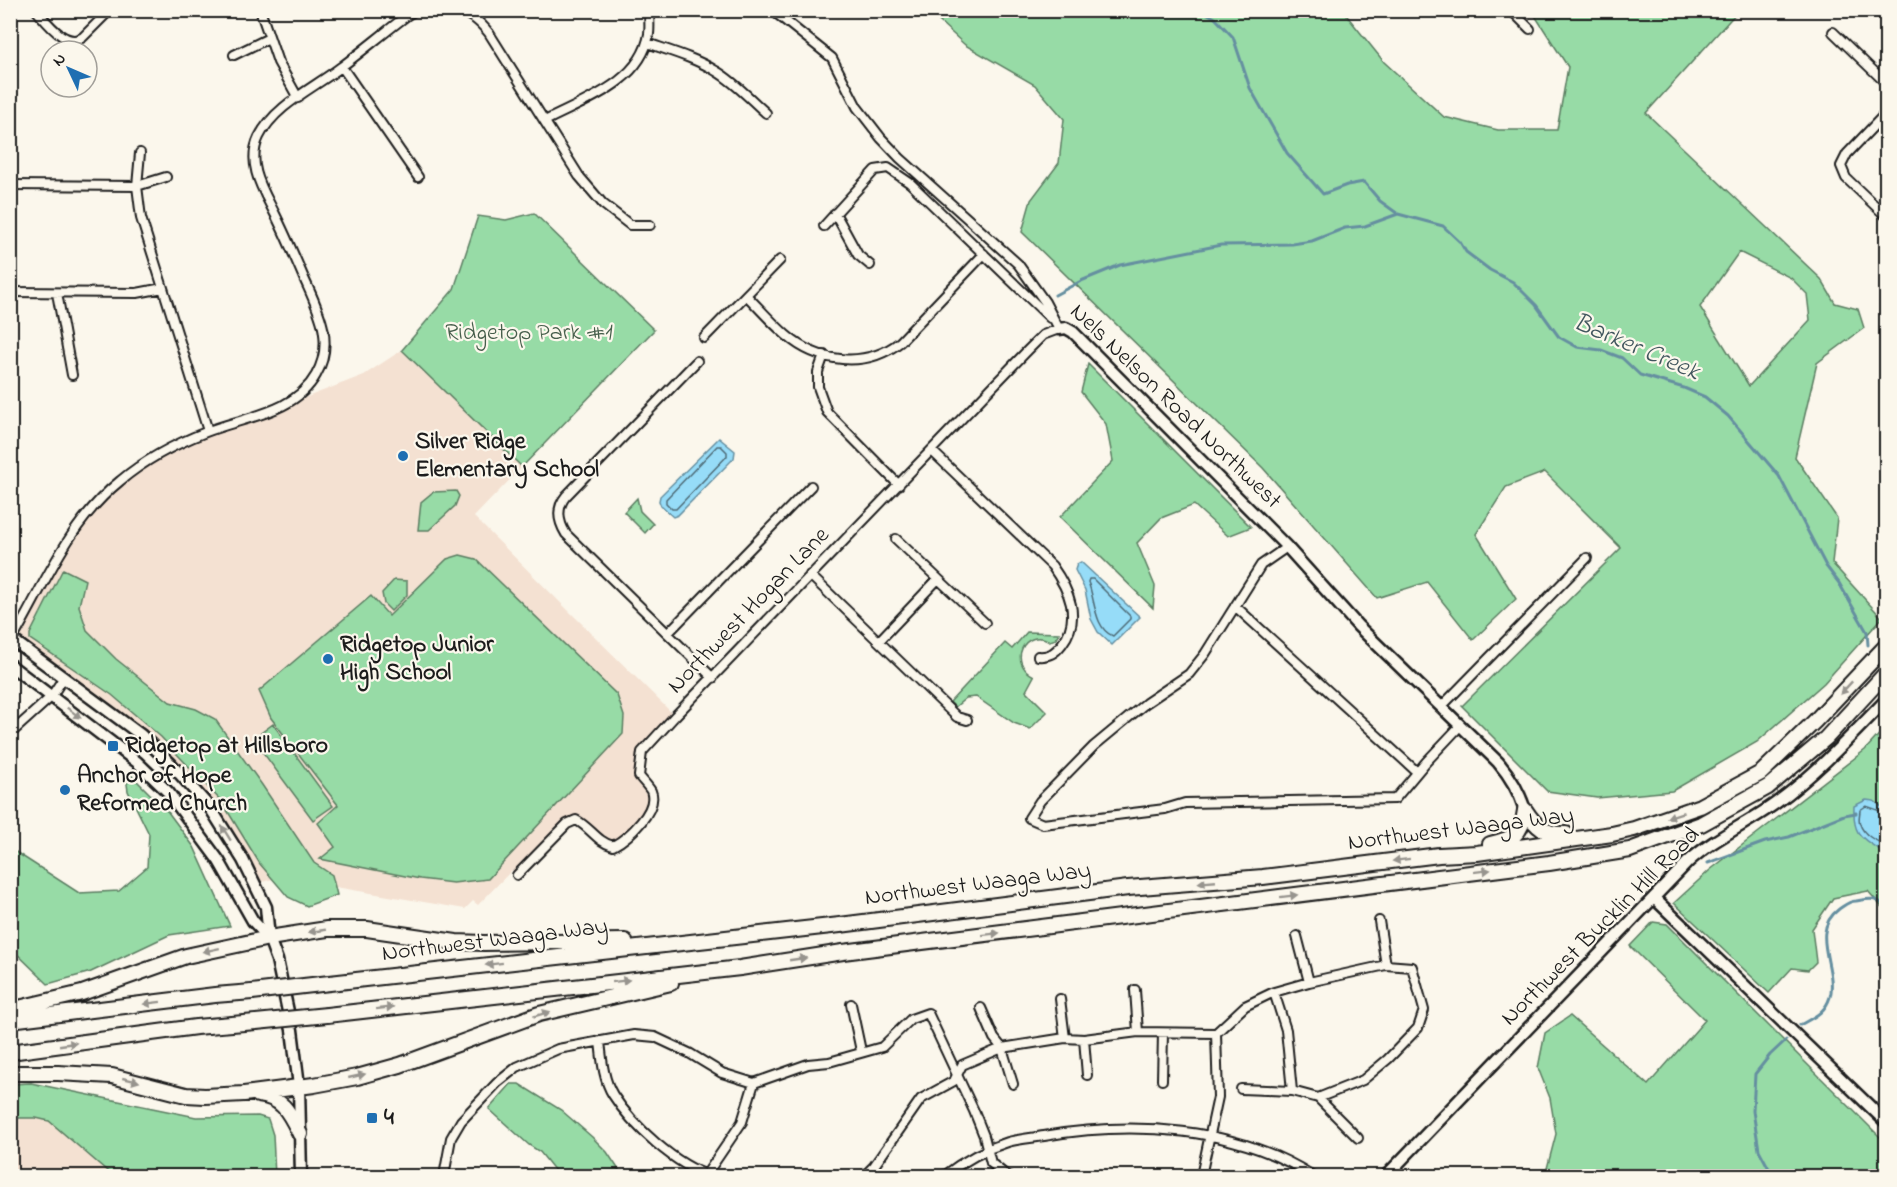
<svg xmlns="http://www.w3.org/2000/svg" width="1897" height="1187" font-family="'Indie Flower',sans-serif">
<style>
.built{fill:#f4e1d2}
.green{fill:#97dba6;stroke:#5a7c61;stroke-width:1.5;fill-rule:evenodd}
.water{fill:#96dcf8;stroke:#658fa0;stroke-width:1.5}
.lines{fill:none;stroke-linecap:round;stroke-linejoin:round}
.shore{stroke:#4d6974;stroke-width:1.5}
.stream{stroke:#658fa0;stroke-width:3}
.street-casing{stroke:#1c1c1c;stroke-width:12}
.secondary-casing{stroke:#1c1c1c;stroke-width:15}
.highway-casing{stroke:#1c1c1c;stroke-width:18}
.street{stroke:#fbf7ec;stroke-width:8}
.secondary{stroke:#fbf7ec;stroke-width:10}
.highway{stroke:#fbf7ec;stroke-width:14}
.highway-bridge-casing{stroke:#1c1c1c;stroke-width:18;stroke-linecap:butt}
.highway-bridge{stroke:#fbf7ec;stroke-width:14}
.oneway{fill:#97948e}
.poi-dot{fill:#1f6fb2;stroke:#fbf7ec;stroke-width:2}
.labels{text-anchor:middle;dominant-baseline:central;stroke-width:4.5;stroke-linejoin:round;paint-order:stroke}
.park-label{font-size:24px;fill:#475f4c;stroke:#fbf7ec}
.street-label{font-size:24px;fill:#1c1c1c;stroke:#fbf7ec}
.poi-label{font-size:24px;font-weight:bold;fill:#1c1c1c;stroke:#fbf7ec;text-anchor:start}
.water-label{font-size:26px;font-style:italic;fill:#41565e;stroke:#fbf7ec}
</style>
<rect width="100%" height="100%" fill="#fbf7ec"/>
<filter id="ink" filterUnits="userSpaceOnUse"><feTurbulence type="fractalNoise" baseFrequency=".0167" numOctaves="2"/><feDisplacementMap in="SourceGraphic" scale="12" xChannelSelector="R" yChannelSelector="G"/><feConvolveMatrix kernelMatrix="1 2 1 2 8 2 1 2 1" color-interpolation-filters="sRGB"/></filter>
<g filter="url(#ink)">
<path class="built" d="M402,350L522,467L474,517L675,716L642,752L639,776L651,791L648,814L613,846L575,820L517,875L512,870L478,905L473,901L465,909L306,882L284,876L255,884L243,860L171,764L13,640L50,571L93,506L154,456L364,375Z
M11,1110L44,1115L114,1176H11Z"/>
<path class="green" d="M928,11H1343L1384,62L1444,117L1498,130H1557L1568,67L1532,11H1738L1646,113L1821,279L1835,303L1858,309L1864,328L1817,363L1795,457L1837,518L1832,563L1882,618L1824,683L1757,742L1672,791L1597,798L1547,791L1462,706L1621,548L1545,472L1506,487L1476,534L1516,599L1473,640L1427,582L1377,598L1263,468L1022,232L1031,200L1059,163L1064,119L1035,85L965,45ZM1739,252L1791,278L1807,294L1810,320L1749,386L1700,307Z
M534,213L654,330L522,467L402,350L454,289L478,216L506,220Z
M1088,364L1251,527L1228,536L1194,505L1161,518L1137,543L1155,586L1153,608L1060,517L1113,461L1106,424L1081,392Z
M456,491L459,496L455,506L429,530H418L421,502L433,492Z
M637,498L640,511L653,524L645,533L624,512Z
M460,555L476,559L617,695L624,716L623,734L488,879L453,883L420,879L320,859L335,847L318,823L338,805L271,718L259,691L371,596L389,616L447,559Z
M63,569L85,580L79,606L87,630L116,659L170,702L196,709L215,719L262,785L314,863L332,875L337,895L307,906L288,897L260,864L222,802L161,737L112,695L30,639V634Z
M394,580L407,581V595L391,611L384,604L382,593Z
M1027,632L1059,633L1056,639L1050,641C1024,627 1007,663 1034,676L1026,691L1047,712L1030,729L1014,723L976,697L966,698L955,707L950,702L1005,643L1012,649Z
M273,724L333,806L313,820L253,739Z
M1886,727V912L1868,891L1833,898L1812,929L1816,962L1808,970L1792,968L1769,993L1674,903L1710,870L1865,750Z
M131,775L168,812L194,847L230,926L169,935L91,972L48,984L13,950L11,951V849L79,893L119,891L147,867L149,834L128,791L127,784Z
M1653,922L1667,924L1886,1143V1176H1545L1556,1134L1550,1098L1538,1068L1545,1033L1570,1016L1648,1085L1705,1020L1630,946Z
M31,1083L196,1117L258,1116L268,1119L273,1135L275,1176H113L49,1121L36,1118H11V1084Z
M511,1084H519L561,1110L592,1137L607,1152L623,1176H559L540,1152L529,1145L489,1109Z"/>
<path class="water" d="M719,438L735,451L734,458L678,515L673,517L661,506L659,501L660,496Z
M1081,562L1140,617L1112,645L1098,632L1091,619L1085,590L1075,570L1077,564Z
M1866,800L1874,801L1886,810V849L1880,850C1858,836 1853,833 1854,806Z"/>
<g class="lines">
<path class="shore" d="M717,446H721L727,452V456L676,509H672L666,503V499Z
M1089,579H1093L1130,616V619L1113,636C1094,629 1095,598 1088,582Z
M1886,813L1866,806L1860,810C1860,814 1858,819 1860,824C1863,834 1876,843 1886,843"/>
<path class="stream" d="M1201,10L1215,18L1233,37L1250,88L1287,153L1323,194L1347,185L1364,182L1380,201L1398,214L1443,226L1460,242L1466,252L1490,270L1513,282L1536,305L1559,337L1577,347L1601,350L1622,358L1640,375L1684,388L1705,397L1728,416L1779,476L1826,566L1839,583L1867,632L1868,645
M1055,295L1081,281L1120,265L1221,245L1292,244L1312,241L1345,228L1365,226L1398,214
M1708,863L1765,842L1789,837L1844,815L1856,813
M1800,1025C1814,1017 1825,1013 1830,997C1838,968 1808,932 1839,909C1845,905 1849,901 1856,901C1870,899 1874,897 1886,906
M1773,1176L1759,1150L1753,1111L1755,1074L1770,1055L1786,1040"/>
<g class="street-casing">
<path id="street" d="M36,10C47,22 66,49 83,37L110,10
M260,10L278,62L298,98
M458,10C472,15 480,22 489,33L579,176L603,204L630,225H650
M1511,10L1530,29
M1833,32L1886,83
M647,43C670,51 695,58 716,71C735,82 750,99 766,113
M234,55L269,38
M342,67L418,177
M1886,113L1847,154L1841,166L1846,178L1886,216
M545,121C583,101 641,83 649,34C650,26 649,18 649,10
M140,153L137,186L141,218L208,431
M10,185L137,186L166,177
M835,213L858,255L870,265
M824,226L875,170L888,168L910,183L1050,318
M10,292L137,293L163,288
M57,293L72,375
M746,295C759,308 772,323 786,335C818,363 866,369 900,342L984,254
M704,338L780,260
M824,355L818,372V387L827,412L899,485
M697,361L566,496C556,508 558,521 566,534L713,678
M932,451L1052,566C1069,590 1082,618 1062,644C1055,653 1049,657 1038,656
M896,539L985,623
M1287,547L1261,565L1205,654L1189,674L1146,703L1094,746L1040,801L1029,818L1043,824L1165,809L1185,803L1395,799L1426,762L1460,726
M810,575L957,717L967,720
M1235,606L1417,772
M668,633L811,486
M879,641L938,579
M11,642C44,586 68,523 120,481C146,459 175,444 206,432C244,417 295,413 316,375C336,340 317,308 303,276C294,255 285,234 275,214C263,190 246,164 259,137C275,105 314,88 341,67C364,50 386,31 409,14L416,10
M1442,706L1587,558
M10,734L51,697L64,677
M517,875L567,824L576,820C590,827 597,842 613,846C628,838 659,810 651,791C648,786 642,780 639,776L642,752L675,716L1027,351L1043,335L1059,329L1045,302L1018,264L900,158L881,138L857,107L832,58L772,10
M1379,921L1386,965
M1297,936L1309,982
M1135,990L1138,1032
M1274,992L1286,1030L1292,1091
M1060,999L1065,1038
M851,1004L861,1051
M981,1008L994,1038L1002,1048L1013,1084
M1216,1033L1245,1006L1274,992L1309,982L1386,965L1412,967L1424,1010L1418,1028L1388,1059L1363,1080L1318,1098L1292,1091L1241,1089
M1084,1039L1087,1075
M600,1041C602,1059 603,1079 613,1095C632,1125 676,1166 711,1176
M1162,1080L1163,1033
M1318,1098L1358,1138
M706,1175L742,1122L754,1083
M444,1176L451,1138L461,1121L497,1083L517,1067L558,1049L634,1035L655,1037L689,1053L722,1073L754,1083L808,1064L829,1062L882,1047L911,1019L928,1013L974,1111L984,1136L991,1163L1007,1176
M864,1176L874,1166L921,1099L954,1081L962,1065L1002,1048L1065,1038L1084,1039L1138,1032L1216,1033
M944,1176C962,1162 985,1149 1008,1142C1019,1139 1032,1138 1044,1136C1132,1121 1236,1126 1313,1176
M992,1176L1000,1172
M1201,1176L1218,1097L1216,1033"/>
</g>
<g class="secondary-casing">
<path id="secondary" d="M1059,329L1066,328L1073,332L1287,547L1358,626L1498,762C1510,776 1519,791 1525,810
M10,638L141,735L171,764L211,809L243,860L266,907L269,938L277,960L292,1030L299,1086L301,1176
M10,665L137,762L168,792L219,861L253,921L269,938
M1654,898L1886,1122
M1386,1176L1688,862C1714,838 1747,824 1776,803C1817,773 1851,736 1886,700"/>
</g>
<g class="highway-casing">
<path id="highway" d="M1525,810C1536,827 1545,835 1566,834
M1490,844C1513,839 1522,835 1525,810
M321,984L840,925L1128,888L1263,877L1439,855L1477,853L1612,834L1634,829L1700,806L1761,773L1815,721L1886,646
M10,1010L82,993L186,956L269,938L327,929H367L456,942L484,943L625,941
M327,1015L740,968L843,952L1549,863L1630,850L1701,824L1768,787L1826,738L1886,673
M10,1020L215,995L252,992
M10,1052L196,1027L256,1022
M10,1073H58L112,1076L186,1095L205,1096L244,1094L314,1085L357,1077L400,1065L539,1014L671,983
M258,1095C283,1097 290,1114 300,1134"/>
</g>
<use href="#street" class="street"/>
<use href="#secondary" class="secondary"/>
<use href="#highway" class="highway"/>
<g class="highway-bridge-casing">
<path id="highway-bridge" d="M252,992L321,984
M256,1022L327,1015"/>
</g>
<use href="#highway-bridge" class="highway-bridge"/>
</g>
<defs><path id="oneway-solid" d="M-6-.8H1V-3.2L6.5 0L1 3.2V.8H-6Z" transform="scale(1.5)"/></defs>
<g class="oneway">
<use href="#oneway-solid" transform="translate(1846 688) rotate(133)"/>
<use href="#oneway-solid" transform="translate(74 713) rotate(37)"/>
<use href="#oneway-solid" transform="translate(1675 815) rotate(161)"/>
<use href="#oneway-solid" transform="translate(226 833) rotate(-122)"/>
<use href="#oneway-solid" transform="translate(1401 860) rotate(173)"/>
<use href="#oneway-solid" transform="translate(1482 871) rotate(-7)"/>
<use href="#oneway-solid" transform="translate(1207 882) rotate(175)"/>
<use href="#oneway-solid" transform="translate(1289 896) rotate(-7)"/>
<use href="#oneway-solid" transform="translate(317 931) rotate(172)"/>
<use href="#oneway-solid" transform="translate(991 934) rotate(-7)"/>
<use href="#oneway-solid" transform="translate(211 950) rotate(168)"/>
<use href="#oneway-solid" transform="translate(798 959) rotate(-8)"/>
<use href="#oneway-solid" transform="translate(494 964) rotate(173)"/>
<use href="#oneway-solid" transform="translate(621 981) rotate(-7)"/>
<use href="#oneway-solid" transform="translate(152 1003) rotate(173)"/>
<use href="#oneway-solid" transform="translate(385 1008) rotate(-7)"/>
<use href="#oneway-solid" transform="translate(542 1014) rotate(-17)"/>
<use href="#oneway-solid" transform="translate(68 1044) rotate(-8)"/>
<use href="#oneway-solid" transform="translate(357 1076) rotate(-13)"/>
<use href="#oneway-solid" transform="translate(131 1080) rotate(13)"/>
</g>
</g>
<g class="poi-dot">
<circle cx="403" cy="456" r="6"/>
<circle cx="328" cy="659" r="6"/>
<rect x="107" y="740" width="12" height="12" rx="3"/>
<circle cx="65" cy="790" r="6"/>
<rect x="366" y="1112" width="12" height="12" rx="3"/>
</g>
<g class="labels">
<g class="park-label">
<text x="529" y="333">Ridgetop Park #1</text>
</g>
<g class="street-label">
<text transform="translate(1175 407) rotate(44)">Nels Nelson Road Northwest</text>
<text transform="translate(749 611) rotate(-46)">Northwest Hogan Lane</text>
<text transform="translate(1461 830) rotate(-7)">Northwest Waaga Way</text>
<text transform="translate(978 885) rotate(-7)">Northwest Waaga Way</text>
<text transform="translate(1601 927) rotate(-45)">Northwest Bucklin Hill Road</text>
<text transform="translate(495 941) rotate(-7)">Northwest Waaga Way</text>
</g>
<g class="poi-label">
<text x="415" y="442">Silver Ridge<tspan x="415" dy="28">Elementary School</tspan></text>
<text x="340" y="645">Ridgetop Junior<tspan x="340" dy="28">High School</tspan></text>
<text x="125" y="746">Ridgetop at Hillsboro</text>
<text x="77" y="776">Anchor of Hope<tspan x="77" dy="28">Reformed Church</tspan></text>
<text x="384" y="1118">4</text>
</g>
<g class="water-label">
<text transform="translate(1636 348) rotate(23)">Barker Creek</text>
</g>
</g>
<rect width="1897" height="1187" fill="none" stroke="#fbf7ec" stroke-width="36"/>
<rect x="18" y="18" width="1861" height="1151" fill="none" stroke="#1c1c1c" stroke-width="2" filter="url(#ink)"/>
<g transform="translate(69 69) rotate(314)"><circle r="28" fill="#fbf7ec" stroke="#a29f99" stroke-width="1.5"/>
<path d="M0-4.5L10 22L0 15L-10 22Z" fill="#1f6fb2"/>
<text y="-9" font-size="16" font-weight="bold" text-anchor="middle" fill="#1c1c1c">N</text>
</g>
</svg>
